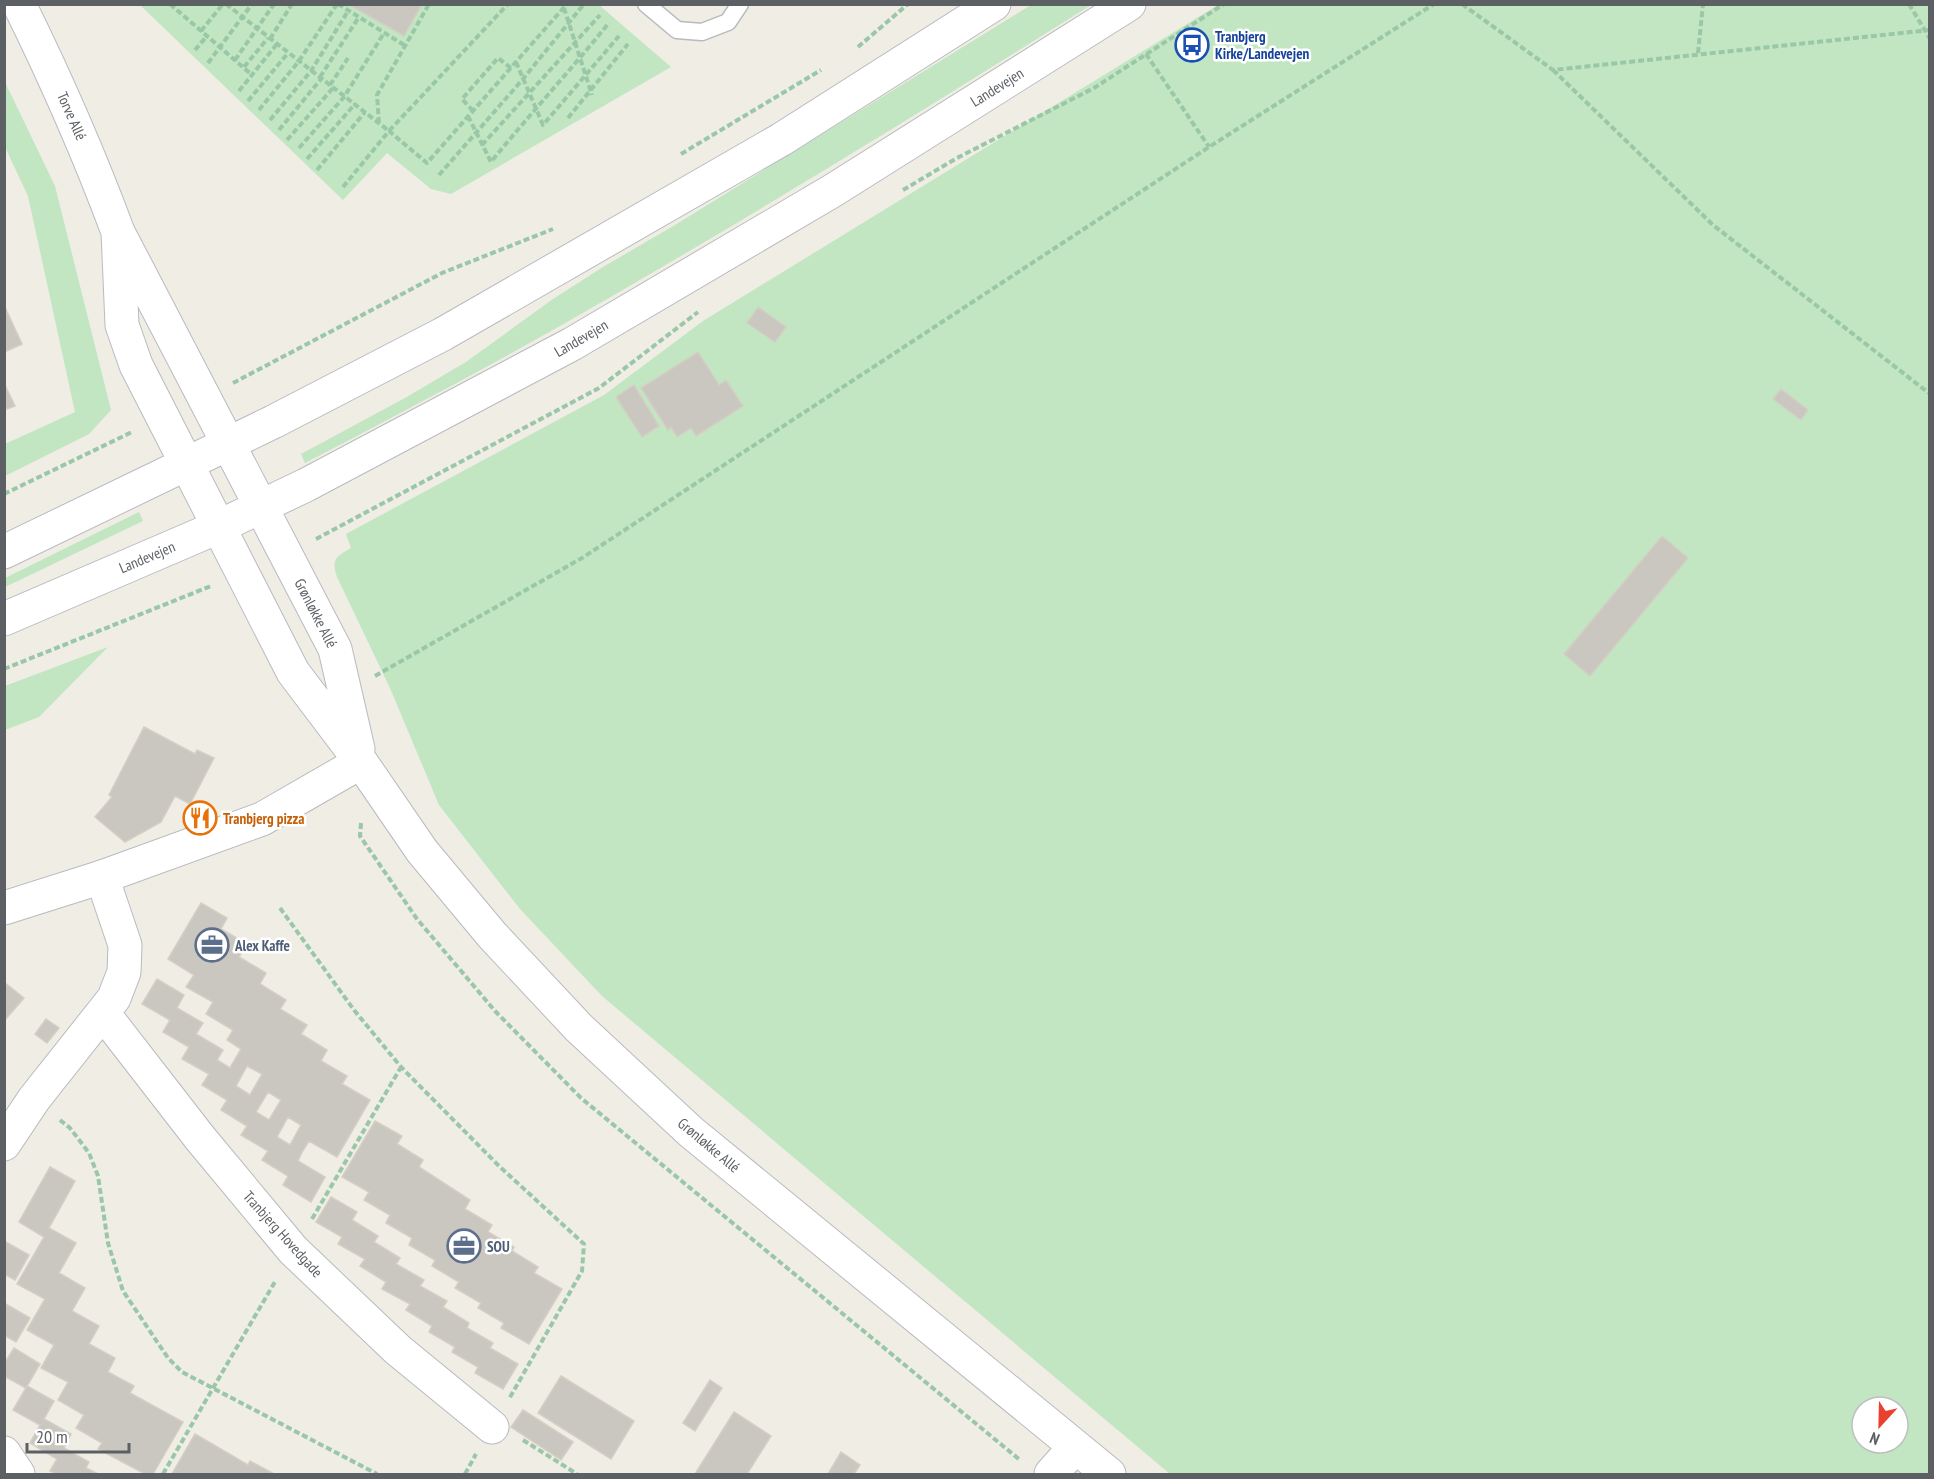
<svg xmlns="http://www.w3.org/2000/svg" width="1934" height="1479" font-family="'PT Sans Narrow',sans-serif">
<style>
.green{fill:#c1e6c1;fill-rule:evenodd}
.building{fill:#cac7c1;stroke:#d4cec3;stroke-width:1.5;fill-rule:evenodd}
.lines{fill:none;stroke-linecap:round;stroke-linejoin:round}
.lane-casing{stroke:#b7babe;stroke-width:19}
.street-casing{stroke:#b7babe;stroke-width:35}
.secondary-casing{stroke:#b8bbc0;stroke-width:35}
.path{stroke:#9ac7a7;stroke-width:4;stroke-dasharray:6 3;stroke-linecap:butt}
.lane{stroke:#fff;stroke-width:16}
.street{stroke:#fff;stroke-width:33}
.secondary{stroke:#fff;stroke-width:33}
.labels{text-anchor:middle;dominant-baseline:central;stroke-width:5;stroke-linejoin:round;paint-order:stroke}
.transit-label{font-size:15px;font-weight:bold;fill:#164399;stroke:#fff;text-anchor:start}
.street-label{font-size:15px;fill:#5c6065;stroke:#fff}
.food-label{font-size:15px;font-weight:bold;fill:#c56008;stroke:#fff;text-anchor:start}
.service-label{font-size:15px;font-weight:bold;fill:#4e5e75;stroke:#fff;text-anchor:start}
</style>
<rect width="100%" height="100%" fill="#efede4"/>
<path class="green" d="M140,5H599L671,67L451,194L431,189L387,153L343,200Z
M1031,5H1091C918,114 744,221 567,322C481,371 393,417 305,463L301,454L405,398L466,362L553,299L603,267L675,225Z
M1218,5H1929V1474H1170L602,996L520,909L439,805L390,688L337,577C331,559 336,557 351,548L346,534L604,395L703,321ZM1862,1407H1898V1443H1862Z
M5,82L55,186L111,410L89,434L5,476V444L75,412L28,196L5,147Z
M139,512L143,521L5,587V578Z
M108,647L39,717L5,730V686Z"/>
<path class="building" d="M348,4H422L404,36Z
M4,305L22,344L4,352Z
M758,307L786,327L775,342L747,323Z
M698,352L719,385L726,380L743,406L696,436L691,428L677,437L671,427L668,430L641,388Z
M4,383L15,406L4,410Z
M634,385L659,426L642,437L616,397Z
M1781,389L1808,410L1801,420L1773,399Z
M1662,536L1688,558L1590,676L1564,654Z
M144,727L195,754L197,750L214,758L190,804L175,796L161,822L125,842L95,817L112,797L109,795Z
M201,903L227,918L221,929L247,944L239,957L266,973L260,984L286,1000L280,1009L307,1025L301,1034L327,1050L321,1061L347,1076L342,1084L370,1100L337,1157L309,1141L302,1152L298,1161L325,1177L311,1202L283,1185L288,1176L262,1160L268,1151L241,1135L247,1126L221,1110L227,1100L202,1085L209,1074L182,1059L189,1047L163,1032L170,1020L142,1004L157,979L184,995L177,1008L203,1023L196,1034L223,1050L217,1060L230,1068L241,1049L227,1040L233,1030L206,1014L213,1002L186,987L194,975L168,959ZM247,1066L262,1074L250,1095L236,1086ZM268,1092L281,1100L269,1120L256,1112ZM288,1117L301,1125L290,1145L277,1137Z
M4,982L24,998L4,1021Z
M46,1019L59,1028L47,1043L35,1034Z
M375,1121L402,1136L397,1144L423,1160L419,1167L470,1200L465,1209L492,1225L488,1232L514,1247L512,1251L538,1267L534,1273L562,1289L529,1344L501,1328L504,1323L478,1308L481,1303L455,1288L459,1282L432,1266L435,1260L409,1245L412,1238L386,1223L390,1215L364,1200L369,1192L342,1177Z
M50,1167L75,1181L49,1228L76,1243L59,1273L85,1288L72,1311L99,1326L89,1344L115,1358L108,1372L134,1386L130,1393L183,1422L153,1474H145L98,1449L102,1443L76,1428L84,1415L58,1400L68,1382L41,1368L54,1345L27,1330L45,1299L17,1284L44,1237L19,1222Z
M331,1197L357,1212L352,1220L378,1236L374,1242L400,1258L396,1264L424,1280L420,1286L447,1301L443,1307L469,1323L467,1328L493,1343L490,1348L518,1364L503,1389L475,1373L478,1367L452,1352L455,1347L429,1332L432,1326L406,1310L410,1304L382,1289L386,1282L360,1266L365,1259L338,1244L342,1237L316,1222Z
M4,1241L29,1255L15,1280L4,1274Z
M4,1303L30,1318L16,1342L4,1335Z
M14,1348L40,1364L27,1386L54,1401L44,1419L71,1434L64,1448L89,1462L86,1468L98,1474H56L50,1471L57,1459L30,1443L40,1425L13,1410L26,1388L4,1376V1364Z
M561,1376L634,1421L611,1459L538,1413Z
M710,1380L722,1388L695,1431L683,1423Z
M523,1410L573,1442L561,1460L511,1427Z
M734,1412L771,1436L747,1474H695Z
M195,1434L248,1465L250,1461L274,1474H172Z
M841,1452L860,1465L854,1474H828Z"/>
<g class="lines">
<g class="lane-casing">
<path id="lane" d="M646,4L677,30L702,32L728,22L740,4"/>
</g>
<g class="street-casing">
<path id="street" d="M103,1013L200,1138L293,1250L398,1350L492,1427
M4,1144L34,1099L114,998L124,972L125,945L102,877
M4,1453L18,1474
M1051,1474L1075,1447"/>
</g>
<g class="secondary-casing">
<path id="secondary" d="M19,4C56,79 89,154 118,232L335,649L358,749
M118,232L122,325L136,365L293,672L361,762L422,851L492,935L579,1028L691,1132L1109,1474
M4,552L273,422L443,334L782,139L994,4
M4,619L218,527L306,485L572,344L832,191L1129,4
M4,908L102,877L262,819L361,762"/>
</g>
<path class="path" d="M170,4L252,75
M226,4L389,131L508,4
M338,4L404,45
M1462,4L1553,70L1930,30
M1909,4L1930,39
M564,8L592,95
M201,31L223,4
M270,39L292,4
M858,47L908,4
M195,50L207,36
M1698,53L1703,4
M1146,54L1209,147
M235,60L274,4
M516,62L543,125L619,36
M208,63L252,4
M244,67L268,38
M1553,70L1713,225L1930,394
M320,77L359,17
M330,85L348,58
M239,91L277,44
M248,101L288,53
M259,110L299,61L337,4
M473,111L462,99L498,58L511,68
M468,116L491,162C529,115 570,71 608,24
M568,118L628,44
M270,120L311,71L348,11
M379,123L377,95L429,4
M279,130L321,79
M287,140L333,88
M482,145L600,15
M299,148L344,97L384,33
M681,154L821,70
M307,159L355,104
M317,170L365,112
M439,175L523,79L584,4
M343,187L389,131L427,163L567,4
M903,190L957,158L1094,88L1224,4
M233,383L442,273L553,229
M4,494L132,432
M316,539L599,388L698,312
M4,669L211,586
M375,676L582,558L1209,147L1434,4
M361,823L360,836L417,919L495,1011L581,1098L1020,1460
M280,908L354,1010L401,1067L499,1166L584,1244L582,1271L509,1399
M60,1120L70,1128L89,1153L98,1176L108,1243L123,1291L168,1358L182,1372L377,1474
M312,1219L401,1067
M523,1440L577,1474
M163,1474L276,1280
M465,1474L476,1454"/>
<use href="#lane" class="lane"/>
<use href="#street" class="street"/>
<use href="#secondary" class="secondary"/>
</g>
<defs>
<g id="bus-ring" transform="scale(1.725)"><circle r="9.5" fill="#fff" stroke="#1a4fb4" stroke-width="1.5"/><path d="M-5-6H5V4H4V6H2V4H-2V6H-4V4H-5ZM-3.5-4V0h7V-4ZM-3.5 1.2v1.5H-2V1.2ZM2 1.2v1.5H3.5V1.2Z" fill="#1a4fb4"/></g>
<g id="restaurant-ring" transform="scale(1.725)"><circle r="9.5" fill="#fff" stroke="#e8710a" stroke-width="1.5"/><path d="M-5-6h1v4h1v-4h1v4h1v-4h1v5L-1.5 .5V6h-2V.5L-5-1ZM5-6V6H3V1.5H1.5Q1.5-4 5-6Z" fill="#e8710a"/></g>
<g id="office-ring" transform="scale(1.725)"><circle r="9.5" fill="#fff" stroke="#5c6f8a" stroke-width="1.5"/><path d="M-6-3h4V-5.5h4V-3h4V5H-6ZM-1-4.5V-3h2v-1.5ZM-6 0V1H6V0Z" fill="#5c6f8a"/></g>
</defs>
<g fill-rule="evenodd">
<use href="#bus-ring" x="1192" y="45"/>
<use href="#restaurant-ring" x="200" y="818"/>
<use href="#office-ring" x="212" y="945"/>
<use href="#office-ring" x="464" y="1246"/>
</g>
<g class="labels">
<g class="transit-label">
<text x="1215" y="36">Tranbjerg<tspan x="1215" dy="17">Kirke/Landevejen</tspan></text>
</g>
<g class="street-label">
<text transform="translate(997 87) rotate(-32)">Landevejen</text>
<text transform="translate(72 116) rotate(66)">Torve Allé</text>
<text transform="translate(581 338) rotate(-30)">Landevejen</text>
<text transform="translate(147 557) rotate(-23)">Landevejen</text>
<text transform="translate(316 613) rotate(63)">Grønløkke Allé</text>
<text transform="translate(709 1145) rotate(40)">Grønløkke Allé</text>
<text transform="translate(283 1234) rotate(48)">Tranbjerg Hovedgade</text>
</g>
<g class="food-label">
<text x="223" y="818">Tranbjerg pizza</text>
</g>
<g class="service-label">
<text x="235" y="945">Alex Kaffe</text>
<text x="487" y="1246">SOU</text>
</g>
</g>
<rect width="1934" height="1479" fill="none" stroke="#5c6065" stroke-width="12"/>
<g transform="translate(1880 1425) rotate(202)"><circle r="28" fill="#ffffff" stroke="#bebfc1" stroke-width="1.5"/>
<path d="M0-4.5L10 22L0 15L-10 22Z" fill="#ea4030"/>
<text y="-9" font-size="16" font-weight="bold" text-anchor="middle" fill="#5c6065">N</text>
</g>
<path d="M27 1443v9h102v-9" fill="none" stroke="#5c6065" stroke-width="3"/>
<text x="36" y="1443" font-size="18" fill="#5c6065" stroke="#ffffff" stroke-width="4.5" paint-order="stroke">20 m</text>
</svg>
